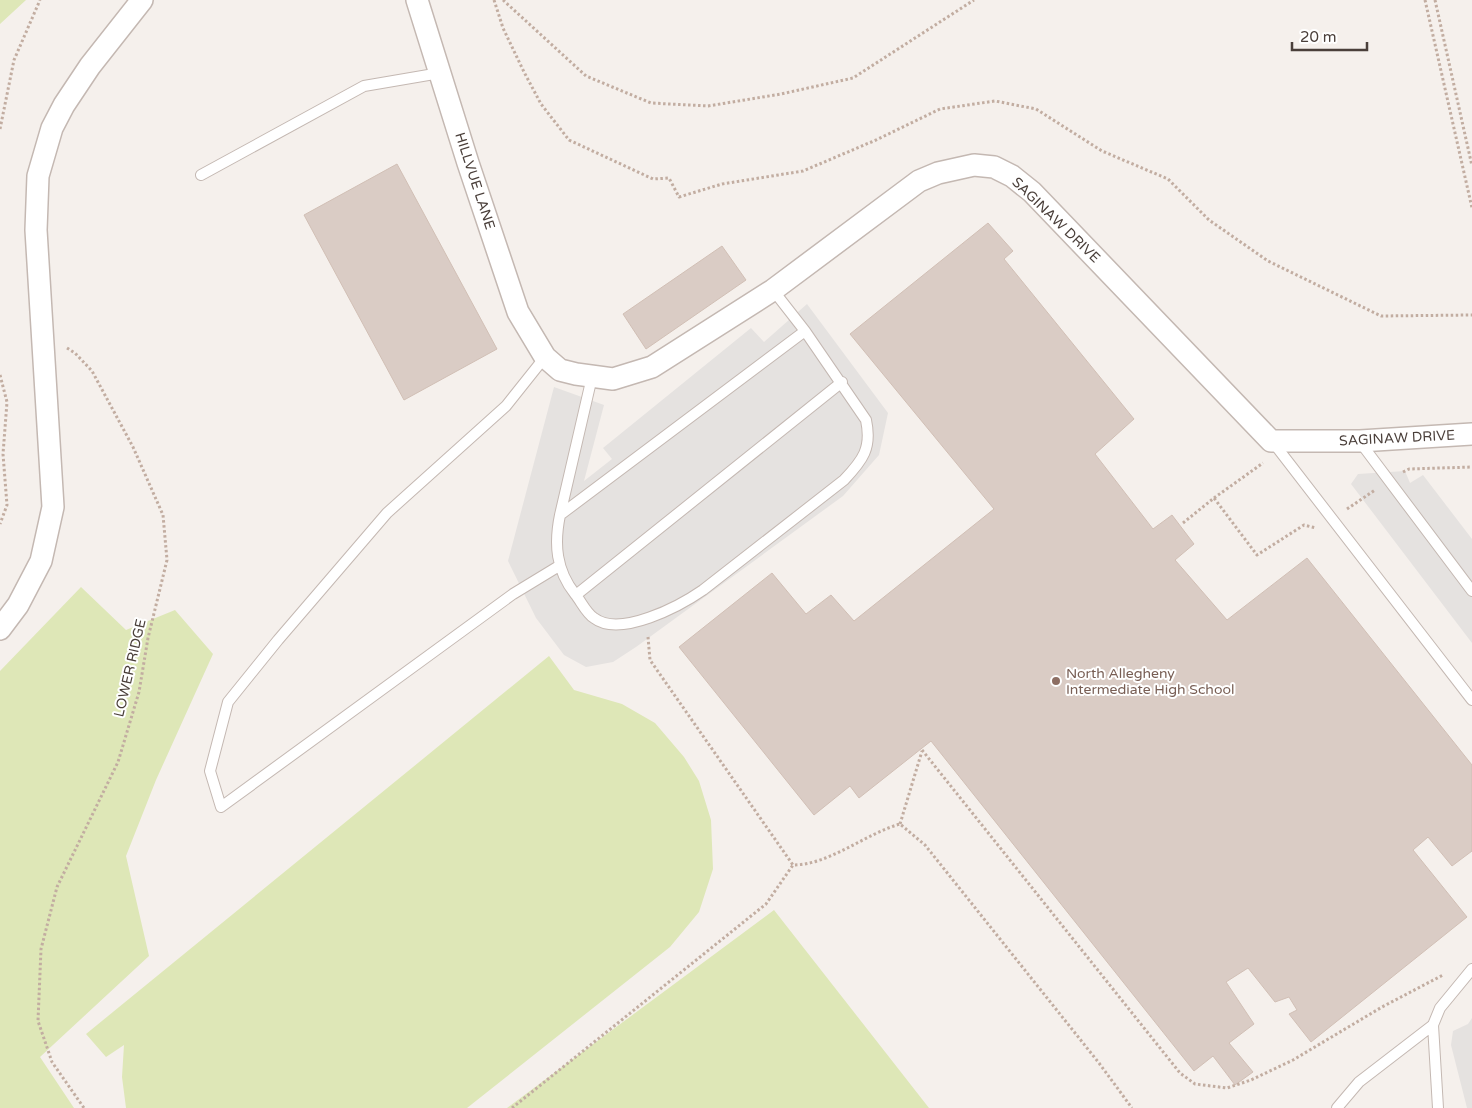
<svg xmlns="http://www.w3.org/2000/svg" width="1472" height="1108" font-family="'Varela Round',sans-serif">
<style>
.green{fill:#dee7b7}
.parking{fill:#e5e2e0}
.building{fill:#daccc5;stroke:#d1bfb5}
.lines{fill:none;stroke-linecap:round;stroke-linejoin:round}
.lane-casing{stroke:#c4b8b2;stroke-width:12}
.street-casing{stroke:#c4b8b2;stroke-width:24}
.path{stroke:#c2ada1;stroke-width:3;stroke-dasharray:2.5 2.5;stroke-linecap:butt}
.lane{stroke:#fff;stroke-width:10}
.street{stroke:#fff;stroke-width:21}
.education-dot{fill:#8d6e63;stroke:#fff;stroke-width:2}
.labels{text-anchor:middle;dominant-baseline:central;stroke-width:4;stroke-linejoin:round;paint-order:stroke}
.street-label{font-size:14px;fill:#4a3f3a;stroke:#fff}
.education-label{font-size:14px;fill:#785e54;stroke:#fff;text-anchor:start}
</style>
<rect width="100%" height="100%" fill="#f5f0ec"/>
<path class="green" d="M0,0H26L0,24Z
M81,587L126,630L175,610L213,654L156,780L126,856L149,956L40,1057L74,1108H0V671Z
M549,656L574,690L622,704L655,723L684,757L699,781L711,820L713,869L699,912L670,947L467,1108H126L122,1077L124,1045L106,1057L86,1034Z
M774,910L929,1108H507Z"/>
<path class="parking" d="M807,304L888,413L879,455L843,496L636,647L613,662L586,667L564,655L536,618L508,561L554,387L604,405L584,481L612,459L603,448L751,328L764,342Z
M1405,471L1410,483L1423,475L1472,539V643L1351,484L1358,474Z
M1472,1018V1108H1467L1451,1045L1453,1031L1468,1024Z"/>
<path class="building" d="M397,164L497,349L404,400L304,215Z
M988,223L1013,251L1004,259L1134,419L1095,454L1153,529L1172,515L1194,544L1175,560L1227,620L1307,558L1472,765V851L1452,866L1428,837L1413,850L1467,917L1311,1042L1289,1014L1297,1010L1289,997L1275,1002L1248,968L1226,982L1254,1024L1229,1043L1253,1072L1235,1085L1213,1056L1194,1071L931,741L859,798L850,786L814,815L679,647L772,573L806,614L831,595L854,621L994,509L850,334Z
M722,246L746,280L646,349L623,314Z"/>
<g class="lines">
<g class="lane-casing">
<path id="lane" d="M201,175L364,86L440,73
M545,357L506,406L387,513L278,640L228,702L210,771L221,807L513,594L559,566
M592,377L560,515C554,544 556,570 575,594C581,601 586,613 594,618C620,638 680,606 703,590L844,480C863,460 872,448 866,420L805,331L773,290
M1272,441L1472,700
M1360,442L1472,591
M560,515L805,331
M576,595L842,382
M1337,1108L1359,1082L1433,1025
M1438,1108L1433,1025L1440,1008L1472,969"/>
</g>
<g class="street-casing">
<path id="street" d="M417,0L468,163L518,312L545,357L560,370L576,374L613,379L652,367L773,290L919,181L938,173L974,165L994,167L1012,176L1032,192L1271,441H1360L1472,434
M0,629L18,605L41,561L53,507L36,230L38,176L52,128L64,105L90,66L142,0"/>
</g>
<path class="path" d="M494,0L503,28L524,72L541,104L569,140L653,179L669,178L679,197L722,184L803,171L876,140L940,109L995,101L1036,109L1102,151L1168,179L1209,220L1268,261L1381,316L1472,315
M503,0L586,76L651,103L708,106L781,94L853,78L974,0
M1425,0L1472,208
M1435,0L1472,166
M0,129L14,60L40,0
M67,348L75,353L92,371L133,447L163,515L167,560L148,638L139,692L118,762L57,887L41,949L38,1021L52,1062L84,1108
M0,375L7,402L3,454L7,505L0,524
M1403,472L1409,469L1472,467
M1214,498L1263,463
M1347,509L1375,490
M1183,523L1214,498L1257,555L1304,525L1316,528
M648,637L650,660L793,865C829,865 865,834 900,824L925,845L1099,1063L1132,1108
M922,750L1180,1073L1195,1084L1227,1088L1251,1080L1293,1060L1382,1007L1443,975
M900,824L922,751
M512,1108L766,904L793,865"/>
<use href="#lane" class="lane"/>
<use href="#street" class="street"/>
</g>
<circle class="education-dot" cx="1056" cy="681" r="5"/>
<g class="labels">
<g class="street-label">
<text transform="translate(475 181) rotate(72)">HILLVUE LANE</text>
<text transform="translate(1056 220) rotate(44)">SAGINAW DRIVE</text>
<text transform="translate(1397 438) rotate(-3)">SAGINAW DRIVE</text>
<text transform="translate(130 668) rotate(-77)">LOWER RIDGE</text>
</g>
<g class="education-label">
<text x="1066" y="673">North Allegheny<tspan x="1066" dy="16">Intermediate High School</tspan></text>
</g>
</g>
<path d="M1292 42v8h75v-8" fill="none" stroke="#4a3f3a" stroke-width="2.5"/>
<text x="1300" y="42" font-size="15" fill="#4a3f3a" stroke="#ffffff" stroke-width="4" paint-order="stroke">20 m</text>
</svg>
